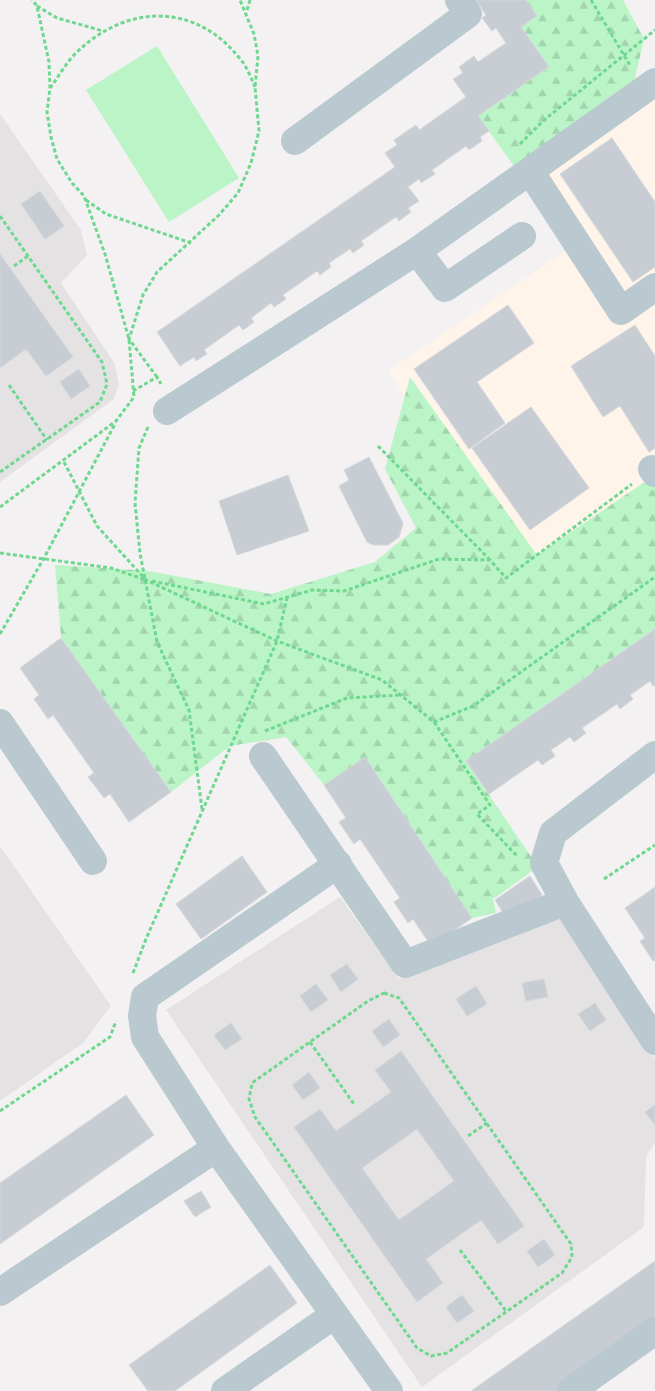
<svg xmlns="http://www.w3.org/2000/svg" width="655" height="1391" font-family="Mulish,sans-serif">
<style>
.commercial{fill:#fef4ea}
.education{fill:#e5e2e3}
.forest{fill:url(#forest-firs)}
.garden{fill:#bbf5c7}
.building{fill:#c7cdd2;stroke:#d4d8dd;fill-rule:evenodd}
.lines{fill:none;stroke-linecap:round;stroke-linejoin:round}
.path{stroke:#6fd890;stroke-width:3;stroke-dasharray:4 2.5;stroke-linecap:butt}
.minor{stroke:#bac9cf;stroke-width:28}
</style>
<defs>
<pattern id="forest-firs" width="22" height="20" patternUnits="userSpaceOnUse" patternTransform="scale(1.25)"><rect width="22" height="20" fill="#bbf5c7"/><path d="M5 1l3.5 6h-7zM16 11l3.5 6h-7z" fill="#a2d4ae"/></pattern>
</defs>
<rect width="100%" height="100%" fill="#f3f1f1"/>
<path class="commercial" d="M655,74V567L558,635L388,371L568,249L521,171Z"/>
<path class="education" d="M0,114L81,230L87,255L61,283L115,364L119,385L114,399L0,482Z
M0,846L111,1006L83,1043L0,1101Z
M340,897L399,979L557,916L655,1059V1142L646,1157L644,1227L422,1387L166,1010Z"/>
<path class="forest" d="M526,0H623L644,39L634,82L516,169L478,116L549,67L521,27L537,16Z
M410,377L537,555L649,479L655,488V629L466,761L538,867L493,899L496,913L472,918L365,757L324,785L286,737L230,746L171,792L61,638L55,565L149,571L271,594L375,562L416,528L385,469Z"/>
<path class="garden" d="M157,46L239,178L169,222L86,90Z"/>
<path class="building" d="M476,0H526L537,16L521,27L549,67L478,116L489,131L480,137L482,141L469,150L466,146L432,170L435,174L421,183L419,179L408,187L419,201L408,208L411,212L399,221L396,217L361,241L364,245L353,253L350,249L329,263L331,267L320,275L317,271L283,295L286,299L274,307L271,303L251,318L254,322L243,330L239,325L204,350L207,354L196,361L194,357L180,366L157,332L395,167L385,153L397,145L394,140L416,125L419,130L466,97L453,79L463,73L459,67L474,56L478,62L506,43L496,28L492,31L482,18L486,15Z
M612,138L655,202V267L633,282L560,174Z
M40,191L64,226L45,239L21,204Z
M0,254L73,357L46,376L26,349L0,368Z
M508,305L534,343L477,382L505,423L469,449L414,369Z
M635,325L655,356V448L649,452L620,406L603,417L571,366Z
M79,369L90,386L71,399L60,382Z
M531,407L589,488L530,530L472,448Z
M369,457L403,523L399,537L388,545H373L367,542L339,486L349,480L344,470Z
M288,475L309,531L237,555L219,501Z
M655,629V685L653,686L650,681L630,695L633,699L620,709L617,704L582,728L586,733L574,742L570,737L551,750L555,756L542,765L538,760L489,794L466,761Z
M61,638L171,792L129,822L110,794L104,798L88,777L94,773L53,715L48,719L34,699L39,695L20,668Z
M365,757L472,918L431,946L413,919L408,923L394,902L400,898L360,839L354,844L339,822L346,818L324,785Z
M242,856L267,892L201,939L176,904Z
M530,876L542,895L507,919L495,900Z
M655,887V960L653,961L640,941L645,938L625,908Z
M347,964L358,979L341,992L330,975Z
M544,979L548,997L526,1001L522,983Z
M316,984L328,1000L311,1012L300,996Z
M476,986L487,1004L467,1016L456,999Z
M595,1003L606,1020L590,1031L578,1014Z
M389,1019L400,1035L383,1047L372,1031Z
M231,1023L242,1039L225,1050L214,1035Z
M401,1051L524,1226L498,1244L481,1220L426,1259L443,1283L417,1302L294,1127L320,1109L336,1131L391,1092L375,1070ZM417,1129L454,1181L399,1220L362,1168Z
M309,1072L320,1088L303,1100L292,1085Z
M126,1095L154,1135L0,1244V1183Z
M655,1105V1125L645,1112Z
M201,1191L211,1207L195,1217L184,1201Z
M544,1239L555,1255L538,1267L527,1251Z
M655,1261V1324L561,1391H471Z
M270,1265L297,1303L175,1391H148L129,1365Z
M462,1295L474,1311L457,1323L446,1307Z"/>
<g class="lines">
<path class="path" d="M591,0L631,67
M37,6L57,18L103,31
M247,10L250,0
M50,88C59,76 67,61 78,51C129,3 197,3 241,60C247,67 251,78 255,87
M520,144L543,121L655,30
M86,200L106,214L191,243
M0,216L102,362L107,384L100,402L0,472
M14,266L28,256
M157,377L129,339L143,295L157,272L219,215L238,193L251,163L259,131L255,87L258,56L254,34L240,0
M9,385L47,440
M133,391L157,377L161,384
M148,427L139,448L135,503L140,553L157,642L189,710L202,809
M378,446L490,560
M64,462L97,526L146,580L277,641L382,680L434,722L473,706L655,577
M0,507L116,421L134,397L129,339L105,254L84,196L72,183L57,159L51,137L47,112L50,88L49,62L37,6L32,0
M0,553L111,568L146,580
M152,581L264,604L312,590L344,591L439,559L490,560L506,578L632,484
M0,634L44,558L115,424
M434,722L490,805L477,814L518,857
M265,731L347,698L400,695
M604,879L655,845
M133,973L146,939L277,641L287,598
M384,993L399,998L571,1244L572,1257L562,1273L447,1353L431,1356L417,1348L255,1117L249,1099L252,1083L368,1001Z
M310,1042L354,1104
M0,1111L110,1037L116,1021
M468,1136L487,1123
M460,1250L506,1311"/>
<path class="minor" d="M295,141L468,14L459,0
M530,171L621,311L655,287
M417,251L445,288L522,236
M167,411L417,251L655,82
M652,469L655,473
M0,723L93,861
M655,755L553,833L544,863L565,902L655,1041
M263,756L405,964L565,902
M338,864L145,997L142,1016L145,1037L216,1148L389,1391
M0,1292L216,1148
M225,1391L334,1315
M571,1391L655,1331"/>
</g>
</svg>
